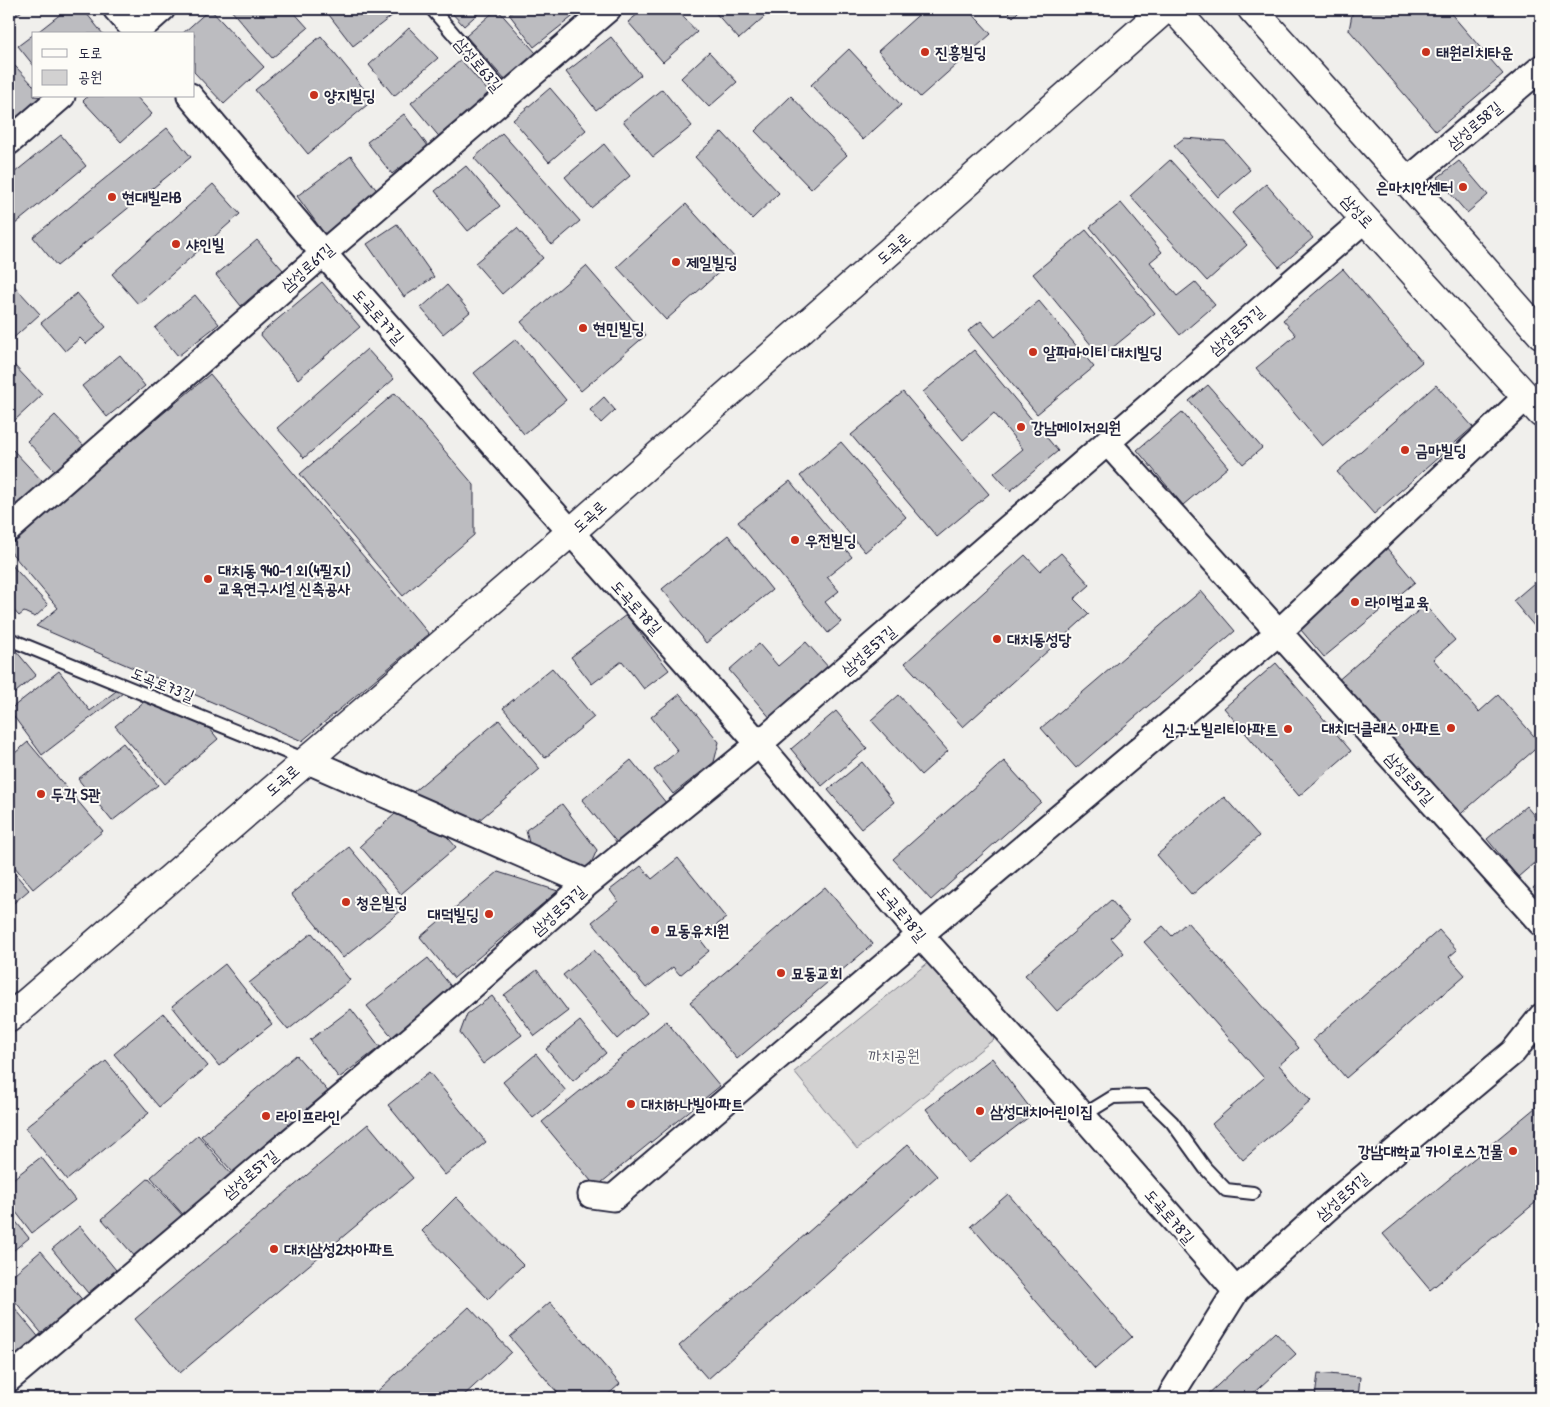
<svg xmlns="http://www.w3.org/2000/svg" width="1550" height="1407" viewBox="0 0 1550 1407" font-family="'Patrick Hand','Poor Story',sans-serif">
<style>
.park{fill:#d2d1d1;stroke:#7a7a86}
.building{fill:#bcbcc0;stroke:#22223b}
.lines{fill:none;stroke-linecap:round;stroke-linejoin:round}
.lane-casing{stroke:#22223b;stroke-width:16}
.street-casing{stroke:#22223b;stroke-width:29}
.secondary-casing{stroke:#22223b;stroke-width:31}
.lane{stroke:#fdfcf7;stroke-width:12}
.street{stroke:#fdfcf7;stroke-width:25}
.secondary{stroke:#fdfcf7;stroke-width:28}
.poi-dot{fill:#c8321e;stroke:#fdfcf7;stroke-width:2}
.labels{text-anchor:middle;dominant-baseline:central;stroke-width:4;stroke-linejoin:round;paint-order:stroke}
.poi-label{font-size:16px;font-weight:bold;fill:#22223b;stroke:#fdfcf7;text-anchor:start}
.street-label{font-size:16px;fill:#22223b;stroke:#fdfcf7}
.park-label{font-size:16px;fill:#575768;stroke:#fdfcf7}
</style>
<rect width="100%" height="100%" fill="#f0efec"/>
<filter id="ink" filterUnits="userSpaceOnUse"><feTurbulence type="fractalNoise" baseFrequency=".02" numOctaves="2"/><feDisplacementMap in="SourceGraphic" scale="10" xChannelSelector="R" yChannelSelector="G"/><feConvolveMatrix kernelMatrix="1 2 1 2 8 2 1 2 1" color-interpolation-filters="sRGB"/></filter>
<g filter="url(#ink)">
<path class="park" d="M 930,961 L 994,1039 L 857,1149 L 794,1072 Z"/>
<path class="building" d="M 9,9 L 24,9 L 9,22 Z
M 67,9 L 83,9 L 103,34 L 35,34 Z
M 210,9 L 264,67 L 224,104 L 194,72 L 194,34 L 182,34 Z
M 230,9 L 291,9 L 308,28 L 272,58 Z
M 329,9 L 397,9 L 398,11 L 353,46 L 326,11 Z
M 448,9 L 483,9 L 464,26 Z
M 497,9 L 536,53 L 505,80 L 466,36 Z
M 516,9 L 580,9 L 581,10 L 534,47 L 509,14 Z
M 644,9 L 676,9 L 697,32 L 663,62 L 628,22 Z
M 712,9 L 773,9 L 739,39 Z
M 925,9 L 968,9 L 991,34 L 920,97 L 878,51 Z
M 1005,9 L 1021,9 L 1013,17 Z
M 1353,9 L 1447,9 L 1503,74 L 1436,131 L 1349,30 Z
M 409,28 L 438,58 L 394,96 L 369,65 Z
M 34,34 L 34,66 L 18,46 Z
M 321,36 L 373,100 L 308,154 L 255,90 Z
M 611,37 L 641,75 L 596,110 L 566,72 Z
M 849,49 L 901,105 L 863,140 L 811,85 Z
M 709,52 L 737,82 L 709,107 L 681,78 Z
M 461,60 L 493,97 L 442,140 L 411,103 Z
M 15,66 L 34,86 L 34,96 L 44,97 L 9,128 L 9,71 Z
M 550,88 L 586,130 L 549,162 L 513,120 Z
M 662,89 L 692,126 L 653,157 L 623,121 Z
M 88,96 L 136,96 L 152,114 L 121,142 L 83,101 Z
M 791,96 L 847,155 L 811,189 L 755,131 Z
M 404,114 L 428,146 L 392,174 L 367,142 Z
M 167,128 L 191,157 L 57,266 L 33,237 Z
M 722,132 L 779,193 L 752,219 L 695,157 Z
M 502,133 L 580,221 L 552,245 L 474,158 Z
M 61,135 L 86,166 L 9,229 L 9,177 Z
M 1184,138 L 1225,141 L 1250,170 L 1218,197 L 1174,146 Z
M 604,144 L 630,176 L 591,208 L 565,177 Z
M 351,156 L 381,196 L 326,236 L 297,196 Z
M 1170,160 L 1247,245 L 1207,281 L 1130,196 Z
M 1459,161 L 1488,195 L 1467,213 L 1437,178 Z
M 466,166 L 500,206 L 468,231 L 435,191 Z
M 213,184 L 240,214 L 138,304 L 112,274 Z
M 1266,184 L 1313,238 L 1279,267 L 1232,213 Z
M 1121,203 L 1162,252 L 1150,262 L 1177,296 L 1195,282 L 1215,305 L 1180,335 L 1090,227 Z
M 686,204 L 735,258 L 666,320 L 617,267 Z
M 397,224 L 434,277 L 404,297 L 367,244 Z
M 517,228 L 543,258 L 502,294 L 475,263 Z
M 1086,230 L 1155,313 L 1101,357 L 1033,274 Z
M 257,240 L 283,270 L 241,306 L 216,275 Z
M 586,266 L 646,335 L 581,391 L 521,322 Z
M 1343,269 L 1422,362 L 1322,446 L 1256,368 L 1296,335 L 1283,320 Z
M 9,280 L 40,314 L 9,342 Z
M 322,282 L 360,327 L 298,379 L 260,334 Z
M 447,285 L 470,312 L 443,334 L 421,308 Z
M 77,293 L 106,327 L 86,344 L 80,338 L 65,351 L 41,323 Z
M 195,295 L 219,324 L 178,356 L 155,328 Z
M 1039,301 L 1094,367 L 1037,414 L 968,331 L 981,321 L 995,337 Z
M 516,339 L 566,400 L 524,434 L 474,373 Z
M 367,349 L 394,379 L 304,458 L 277,428 Z
M 974,350 L 1058,451 L 1010,491 L 994,473 L 1023,449 L 994,413 L 963,440 L 923,392 Z
M 120,355 L 145,386 L 107,417 L 82,386 Z
M 12,363 L 42,395 L 14,421 L 9,415 L 9,366 Z
M 210,374 L 429,634 L 302,741 L 36,626 L 58,608 L 9,550 L 9,543 Z
M 1208,385 L 1262,448 L 1243,464 L 1189,401 Z
M 1436,385 L 1473,427 L 1374,514 L 1337,472 Z
M 903,392 L 989,494 L 937,537 L 851,435 Z
M 395,393 L 474,485 L 474,535 L 403,596 L 300,474 Z
M 604,397 L 615,410 L 601,423 L 590,410 Z
M 1182,412 L 1228,467 L 1183,505 L 1137,450 Z
M 55,415 L 85,447 L 57,473 L 27,441 Z
M 841,442 L 906,517 L 865,552 L 800,476 Z
M 13,450 L 43,482 L 15,508 L 9,501 L 9,454 Z
M 790,481 L 852,557 L 827,577 L 839,591 L 825,602 L 841,622 L 828,633 L 738,522 Z
M 728,535 L 772,590 L 706,643 L 662,589 Z
M 1386,547 L 1415,582 L 1324,657 L 1295,623 Z
M 1061,553 L 1090,585 L 1074,599 L 1089,614 L 963,727 L 905,663 L 1025,555 L 1040,571 Z
M 9,562 L 48,605 L 35,617 L 24,612 L 19,616 L 9,605 Z
M 1541,577 L 1541,634 L 1513,601 Z
M 1201,591 L 1235,631 L 1076,768 L 1041,728 Z
M 1425,605 L 1455,640 L 1433,659 L 1479,712 L 1498,695 L 1541,744 L 1455,819 L 1336,682 Z
M 626,615 L 669,670 L 644,689 L 622,661 L 592,684 L 571,657 Z
M 806,642 L 830,669 L 772,720 L 729,670 L 759,644 L 778,666 Z
M 11,645 L 36,675 L 9,698 L 9,647 Z
M 1276,663 L 1351,751 L 1299,796 L 1224,708 Z
M 552,668 L 594,717 L 545,758 L 503,708 Z
M 59,671 L 90,711 L 120,688 L 123,693 L 42,755 L 9,710 Z
M 680,694 L 719,742 L 714,762 L 673,794 L 654,770 L 678,751 L 651,717 Z
M 899,695 L 948,751 L 921,775 L 871,720 Z
M 146,700 L 210,729 L 218,739 L 165,784 L 115,726 Z
M 836,711 L 867,748 L 822,786 L 791,749 Z
M 499,720 L 540,769 L 478,821 L 413,792 Z
M 28,742 L 103,831 L 33,889 L 9,860 L 9,758 Z
M 123,743 L 158,785 L 112,821 L 78,779 Z
M 631,760 L 667,804 L 618,844 L 582,800 Z
M 1004,761 L 1041,802 L 931,900 L 893,859 Z
M 862,762 L 894,802 L 861,829 L 828,790 Z
M 1224,797 L 1259,836 L 1192,895 L 1157,855 Z
M 562,804 L 597,850 L 588,870 L 529,843 L 526,830 Z
M 1526,806 L 1541,824 L 1541,857 L 1518,877 L 1487,839 Z
M 396,813 L 443,832 L 456,847 L 401,894 L 360,846 Z
M 349,847 L 402,910 L 343,958 L 291,894 Z
M 678,858 L 726,918 L 699,938 L 709,951 L 680,975 L 673,967 L 646,988 L 592,922 L 618,901 L 610,890 L 641,866 L 652,879 Z
M 9,867 L 29,890 L 9,907 Z
M 498,872 L 558,891 L 454,978 L 420,937 Z
M 1541,880 L 1541,897 L 1533,888 Z
M 825,887 L 873,944 L 737,1059 L 690,1002 Z
M 1111,900 L 1129,921 L 1111,938 L 1124,953 L 1057,1011 L 1025,975 Z
M 1187,922 L 1299,1048 L 1279,1065 L 1311,1101 L 1243,1160 L 1212,1124 L 1264,1078 L 1144,942 L 1163,926 L 1172,936 Z
M 1439,930 L 1457,950 L 1449,957 L 1465,975 L 1346,1078 L 1313,1040 Z
M 312,933 L 350,980 L 288,1030 L 249,983 Z
M 594,950 L 647,1013 L 617,1039 L 563,975 Z
M 428,958 L 454,990 L 393,1038 L 367,1006 Z
M 225,964 L 272,1024 L 219,1066 L 172,1006 Z
M 537,970 L 568,1011 L 535,1036 L 504,995 Z
M 492,996 L 522,1035 L 483,1064 L 460,1033 L 467,1014 Z
M 351,1009 L 380,1047 L 339,1078 L 310,1040 Z
M 163,1013 L 208,1066 L 159,1107 L 114,1054 Z
M 580,1021 L 606,1053 L 573,1081 L 546,1049 Z
M 666,1021 L 720,1086 L 596,1187 L 542,1122 Z
M 536,1054 L 566,1091 L 533,1118 L 503,1082 Z
M 296,1055 L 332,1096 L 237,1177 L 201,1136 Z
M 992,1058 L 1034,1113 L 969,1163 L 926,1109 Z
M 106,1061 L 149,1113 L 67,1180 L 25,1128 Z
M 429,1072 L 486,1142 L 445,1175 L 388,1105 Z
M 1541,1103 L 1541,1198 L 1430,1290 L 1383,1234 Z
M 368,1124 L 413,1178 L 180,1373 L 135,1319 Z
M 198,1135 L 232,1175 L 185,1217 L 151,1177 Z
M 908,1144 L 937,1176 L 708,1379 L 679,1346 Z
M 41,1157 L 75,1200 L 32,1233 L 9,1203 L 9,1182 Z
M 149,1178 L 184,1217 L 137,1259 L 102,1219 Z
M 1008,1194 L 1132,1337 L 1095,1369 L 971,1226 Z
M 456,1197 L 523,1265 L 488,1299 L 422,1231 Z
M 9,1213 L 29,1238 L 9,1254 Z
M 80,1226 L 116,1270 L 88,1293 L 52,1249 Z
M 41,1251 L 85,1303 L 44,1336 L 9,1294 L 9,1278 Z
M 9,1301 L 41,1340 L 9,1367 Z
M 550,1302 L 620,1384 L 604,1398 L 562,1398 L 510,1337 Z
M 469,1307 L 511,1352 L 461,1398 L 370,1398 Z
M 1275,1332 L 1296,1354 L 1248,1398 L 1204,1398 Z
M 1318,1373 L 1360,1377 L 1358,1398 L 1315,1398 Z"/>
<g class="lines">
<defs>
<path id="lane" d="M 432,9 L 507,96
M 9,639 L 306,760
M 1082,1116 L 1113,1097 L 1145,1096 L 1172,1122 L 1205,1168 L 1226,1190 L 1253,1193"/>
<path id="street" d="M 116,9 L 138,34
M 134,34 L 162,9
M 190,96 L 323,253 L 759,744 L 920,935 L 1069,1100 L 1236,1291
M 9,142 L 62,96
M 1407,181 L 1541,68
M 1107,442 L 1541,923
M 9,529 L 333,245 L 608,9
M 306,760 L 588,883
M 591,1195 L 613,1198 L 920,935 L 1279,632 L 1526,397
M 9,1379 L 435,1019 L 588,883 L 759,744 L 1365,219
M 1170,1398 L 1174,1390 L 1236,1291 L 1332,1204 L 1513,1052 L 1541,1017"/>
<path id="secondary" d="M 1174,9 L 1541,413
M 1252,9 L 1407,181 L 1541,334
M 9,1018 L 571,532 L 1165,9"/>
</defs>
<use href="#lane" class="lane-casing"/>
<use href="#street" class="street-casing"/>
<use href="#secondary" class="secondary-casing"/>
<use href="#lane" class="lane"/>
<use href="#street" class="street"/>
<use href="#secondary" class="secondary"/>
</g>
</g>
<g class="poi-dot">
<circle cx="925" cy="52" r="5"/>
<circle cx="1426" cy="52" r="5"/>
<circle cx="314" cy="95" r="5"/>
<circle cx="1463" cy="187" r="5"/>
<circle cx="112" cy="197" r="5"/>
<circle cx="176" cy="244" r="5"/>
<circle cx="676" cy="262" r="5"/>
<circle cx="583" cy="328" r="5"/>
<circle cx="1033" cy="352" r="5"/>
<circle cx="1021" cy="427" r="5"/>
<circle cx="1405" cy="450" r="5"/>
<circle cx="795" cy="540" r="5"/>
<circle cx="208" cy="579" r="5"/>
<circle cx="1355" cy="602" r="5"/>
<circle cx="997" cy="639" r="5"/>
<circle cx="1451" cy="728" r="5"/>
<circle cx="1288" cy="729" r="5"/>
<circle cx="41" cy="794" r="5"/>
<circle cx="346" cy="902" r="5"/>
<circle cx="489" cy="914" r="5"/>
<circle cx="655" cy="930" r="5"/>
<circle cx="781" cy="973" r="5"/>
<circle cx="631" cy="1104" r="5"/>
<circle cx="980" cy="1111" r="5"/>
<circle cx="266" cy="1116" r="5"/>
<circle cx="1513" cy="1151" r="5"/>
<circle cx="274" cy="1249" r="5"/>
</g>
<g class="labels">
<g class="poi-label">
<text x="935" y="52">진흥빌딩</text>
<text x="1436" y="52">태원리치타운</text>
<text x="324" y="95">양지빌딩</text>
<text x="1453" y="187" text-anchor="end">은마치안센터</text>
<text x="122" y="197">현대빌라B</text>
<text x="186" y="244">샤인빌</text>
<text x="686" y="262">제일빌딩</text>
<text x="593" y="328">현민빌딩</text>
<text x="1043" y="352">알파마이티 대치빌딩</text>
<text x="1031" y="427">강남메이저의원</text>
<text x="1415" y="450">금마빌딩</text>
<text x="805" y="540">우전빌딩</text>
<text x="218" y="570">대치동 940-1 외(4필지)<tspan x="218" dy="18">교육연구시설 신축공사</tspan></text>
<text x="1365" y="602">라이벌교육</text>
<text x="1007" y="639">대치동성당</text>
<text x="1441" y="728" text-anchor="end">대치더클래스 아파트</text>
<text x="1278" y="729" text-anchor="end">신구노빌리티아파트</text>
<text x="51" y="794">두각 S관</text>
<text x="356" y="902">청은빌딩</text>
<text x="479" y="914" text-anchor="end">대덕빌딩</text>
<text x="665" y="930">묘동유치원</text>
<text x="791" y="973">묘동교회</text>
<text x="641" y="1104">대치하나빌아파트</text>
<text x="990" y="1111">삼성대치어린이집</text>
<text x="276" y="1116">라이프라인</text>
<text x="1503" y="1151" text-anchor="end">강남대학교 카이로스건물</text>
<text x="284" y="1249">대치삼성2차아파트</text>
</g>
<g class="street-label">
<text transform="translate(479 64) rotate(50)">삼성로63길</text>
<text transform="translate(1474 125) rotate(-40)">삼성로58길</text>
<text transform="translate(1358 211) rotate(48)">삼성로</text>
<text transform="translate(893 248) rotate(-41)">도곡로</text>
<text transform="translate(307 267) rotate(-41)">삼성로61길</text>
<text transform="translate(379 316) rotate(48)">도곡로77길</text>
<text transform="translate(1236 330) rotate(-41)">삼성로57길</text>
<text transform="translate(589 516) rotate(-42)">도곡로</text>
<text transform="translate(637 607) rotate(48)">도곡로78길</text>
<text transform="translate(868 650) rotate(-41)">삼성로57길</text>
<text transform="translate(163 684) rotate(22)">도곡로73길</text>
<text transform="translate(1410 778) rotate(48)">삼성로51길</text>
<text transform="translate(282 780) rotate(-41)">도곡로</text>
<text transform="translate(558 910) rotate(-42)">삼성로57길</text>
<text transform="translate(902 913) rotate(50)">도곡로78길</text>
<text transform="translate(250 1174) rotate(-40)">삼성로57길</text>
<text transform="translate(1342 1196) rotate(-41)">삼성로51길</text>
<text transform="translate(1170 1216) rotate(49)">도곡로78길</text>
</g>
<g class="park-label">
<text x="894" y="1055">까치공원</text>
</g>
</g>
<rect width="1550" height="1407" fill="none" stroke="#fdfcf7" stroke-width="30"/>
<rect x="15" y="15" width="1520" height="1377" fill="none" stroke="#22223b" stroke-width="2" filter="url(#ink)"/>
<rect x="32" y="32" width="162" height="65" fill="#fdfcf7" stroke="#a5a5ac"/>
<rect x="42" y="49" width="25" height="8" fill="#fdfcf7" stroke="#a5a5ac"/>
<text x="78" y="58" font-size="15" fill="#22223b">도로</text>
<rect x="42" y="70" width="25" height="15" fill="#d2d1d1" stroke="#a5a5ac"/>
<text x="78" y="82" font-size="15" fill="#22223b">공원</text>
</svg>
